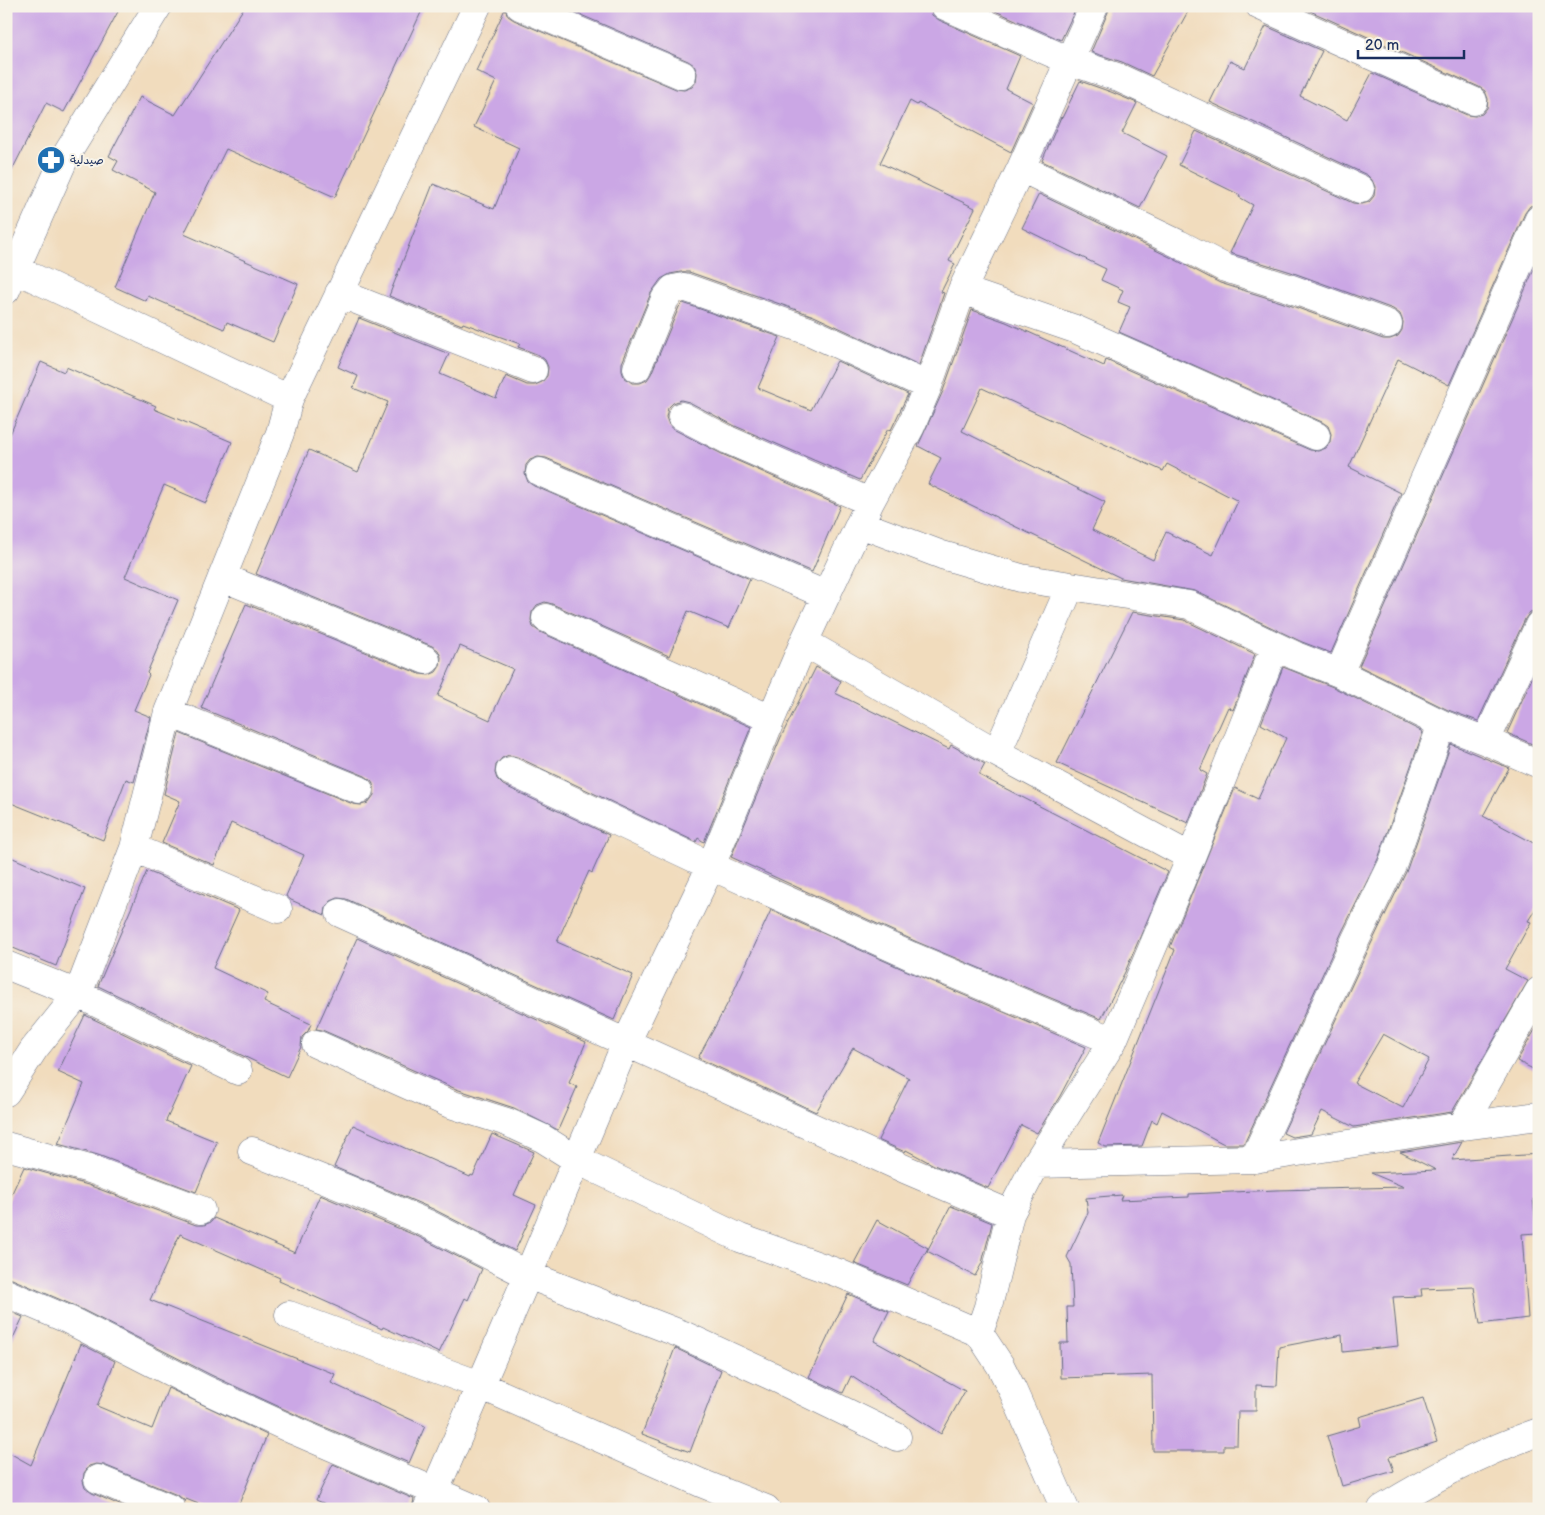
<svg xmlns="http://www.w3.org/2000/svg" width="1545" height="1515" viewBox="0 0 1545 1515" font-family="'Balsamiq Sans','Playpen Sans Arabic',sans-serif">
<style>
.building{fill:#cba7e5;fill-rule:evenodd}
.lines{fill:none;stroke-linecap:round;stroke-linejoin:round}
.minor-casing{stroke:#666c7f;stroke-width:29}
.minor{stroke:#fff;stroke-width:28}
.labels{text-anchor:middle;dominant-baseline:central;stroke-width:4;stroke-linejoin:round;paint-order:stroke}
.poi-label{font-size:12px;fill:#1b2f5e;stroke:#f7f3e8;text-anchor:start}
</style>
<rect width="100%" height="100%" fill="#f7f3e8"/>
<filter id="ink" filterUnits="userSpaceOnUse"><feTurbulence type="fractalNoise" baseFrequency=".02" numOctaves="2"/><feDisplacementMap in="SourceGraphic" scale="10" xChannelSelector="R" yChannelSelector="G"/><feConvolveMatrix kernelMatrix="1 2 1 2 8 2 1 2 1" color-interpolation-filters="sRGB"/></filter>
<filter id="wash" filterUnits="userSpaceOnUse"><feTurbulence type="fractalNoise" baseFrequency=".0096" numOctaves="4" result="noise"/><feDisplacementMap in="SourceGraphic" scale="20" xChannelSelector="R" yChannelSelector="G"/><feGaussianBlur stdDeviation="1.12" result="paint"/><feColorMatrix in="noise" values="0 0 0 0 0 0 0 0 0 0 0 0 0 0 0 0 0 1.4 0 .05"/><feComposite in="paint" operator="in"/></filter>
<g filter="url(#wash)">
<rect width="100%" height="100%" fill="#f1dcbd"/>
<g id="blocks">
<path class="building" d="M 6,6 L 121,6 L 64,112 L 46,103 L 6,182 Z
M 245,6 L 424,6 L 335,197 L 226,149 L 184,234 L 298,284 L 273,342 L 227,322 L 224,329 L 148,296 L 146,301 L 115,287 L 155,192 L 113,170 L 118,161 L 109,156 L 140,97 L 175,115 Z
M 560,6 L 930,6 L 932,15 L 939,20 L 1020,56 L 1006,89 L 1033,103 L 1011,152 L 918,103 L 917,105 L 910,101 L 880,163 L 975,208 L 949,261 L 955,264 L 941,292 L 944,293 L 919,365 L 814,316 L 689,272 L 681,272 L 670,274 L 661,279 L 651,293 L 622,363 L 622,371 L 624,377 L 632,383 L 640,383 L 647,380 L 651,374 L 679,307 L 683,303 L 780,337 L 758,388 L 811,410 L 837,361 L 908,394 L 891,430 L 888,429 L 860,480 L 735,426 L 689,402 L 681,400 L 673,403 L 668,408 L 666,417 L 669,425 L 675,430 L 722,454 L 840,506 L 812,572 L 546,458 L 538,457 L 530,460 L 526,465 L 525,474 L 528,482 L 534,486 L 750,579 L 729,628 L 688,611 L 669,656 L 552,604 L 545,602 L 537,605 L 532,612 L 531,620 L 533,627 L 540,632 L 751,727 L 704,842 L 698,838 L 696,842 L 517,757 L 509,755 L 502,758 L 496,765 L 495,773 L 497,779 L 503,785 L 609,835 L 592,873 L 589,871 L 557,942 L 633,975 L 614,1020 L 346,899 L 338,898 L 331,901 L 326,907 L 325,915 L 291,900 L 286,896 L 304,855 L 231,823 L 214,865 L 162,843 L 180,801 L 164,794 L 179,733 L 353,804 L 361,805 L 368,803 L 374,795 L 374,788 L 372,781 L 365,776 L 201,708 L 246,604 L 420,674 L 429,675 L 436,672 L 440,666 L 441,657 L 438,650 L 432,646 L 256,574 L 309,450 L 358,472 L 388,402 L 353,388 L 358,376 L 338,367 L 359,318 L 449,354 L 440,374 L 496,398 L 506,376 L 527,385 L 535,385 L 542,382 L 547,376 L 548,367 L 545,360 L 539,355 L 518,347 L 520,344 L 463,323 L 462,325 L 389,296 L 433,184 L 494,209 L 519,148 L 474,127 L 496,81 L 476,71 L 505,9 L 508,16 L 514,20 L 676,89 L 684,90 L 692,87 L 696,82 L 697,73 L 694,65 L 688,61 ZM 460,646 L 513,669 L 490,720 L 438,696 Z
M 984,6 L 1077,6 L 1061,40 Z
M 1109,6 L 1191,6 L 1152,76 L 1122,62 L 1091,52 L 1108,12 Z
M 1299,6 L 1539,6 L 1539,204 L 1530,206 L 1525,213 L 1449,385 L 1398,359 L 1349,467 L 1401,493 L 1331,653 L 1302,642 L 1195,591 L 1121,578 L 928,484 L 941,458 L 918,446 L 943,391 L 972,310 L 1006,322 L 1104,366 L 1106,360 L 1310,450 L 1318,451 L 1326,448 L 1330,442 L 1331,434 L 1328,426 L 1322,422 L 1119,332 L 1130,307 L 1118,302 L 1123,290 L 1101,280 L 1106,269 L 1022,228 L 1039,194 L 1172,258 L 1220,283 L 1281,302 L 1383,339 L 1390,339 L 1398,336 L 1402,330 L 1403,322 L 1400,314 L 1393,309 L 1291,272 L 1230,253 L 1253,205 L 1239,197 L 1240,195 L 1179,165 L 1196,131 L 1353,203 L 1362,204 L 1369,202 L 1374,196 L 1375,187 L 1372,180 L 1367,175 L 1210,102 L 1230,61 L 1245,68 L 1266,26 L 1322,51 L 1300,96 L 1347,120 L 1372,73 L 1467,115 L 1475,116 L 1482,114 L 1487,108 L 1488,99 L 1485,91 L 1479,87 ZM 982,388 L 1163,471 L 1167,464 L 1238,501 L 1213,555 L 1166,532 L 1153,560 L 1092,530 L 1105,502 L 962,431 Z
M 1080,81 L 1111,92 L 1137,103 L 1122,133 L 1167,156 L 1140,208 L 1042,161 L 1061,117 L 1062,118 Z
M 1539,258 L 1539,610 L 1530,612 L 1525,619 L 1478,721 L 1448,710 L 1359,666 Z
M 41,362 L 64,372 L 66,367 L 156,406 L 154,409 L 232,442 L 206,503 L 164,485 L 125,577 L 178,600 L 147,673 L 149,675 L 134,710 L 151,717 L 134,782 L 126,779 L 103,840 L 6,801 L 6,444 Z
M 1132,612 L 1184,620 L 1255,654 L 1233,710 L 1228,707 L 1200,770 L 1207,774 L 1188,823 L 1057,763 Z
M 1539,663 L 1539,747 L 1507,733 Z
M 816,667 L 841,681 L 835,693 L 949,749 L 951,745 L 985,764 L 979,775 L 1168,872 L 1125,972 L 1101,1019 L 917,942 L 731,857 L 781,737 Z
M 1283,667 L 1333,687 L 1423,732 L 1378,859 L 1342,932 L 1244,1144 L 1224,1144 L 1162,1111 L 1157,1123 L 1152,1120 L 1142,1146 L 1106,1147 L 1098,1143 L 1175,950 L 1170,947 L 1235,788 L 1258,799 L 1286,738 L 1261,724 Z
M 1451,744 L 1509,768 L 1483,816 L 1539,846 L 1539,903 L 1528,921 L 1531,922 L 1505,969 L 1528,981 L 1452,1112 L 1354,1127 L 1322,1111 L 1311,1134 L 1292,1137 L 1283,1133 L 1370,946 L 1406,872 ZM 1383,1034 L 1429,1059 L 1403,1108 L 1354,1083 Z
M 6,855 L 85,889 L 56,966 L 6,945 Z
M 147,871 L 239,910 L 213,968 L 268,994 L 264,1002 L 311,1024 L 308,1031 L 302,1037 L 301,1047 L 287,1077 L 98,986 Z
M 771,910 L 905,970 L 1086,1047 L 1060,1096 L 1037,1133 L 1021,1125 L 988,1188 L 934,1165 L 906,1150 L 905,1152 L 878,1140 L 909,1078 L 853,1048 L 816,1112 L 698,1058 L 730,999 Z
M 357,938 L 586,1042 L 569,1083 L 577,1087 L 558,1130 L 514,1108 L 456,1089 L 322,1030 L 316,1029 Z
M 85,1015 L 191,1066 L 166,1121 L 217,1142 L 196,1192 L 98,1155 L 58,1144 L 84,1084 L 58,1072 Z
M 1539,1023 L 1539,1072 L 1517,1061 Z
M 353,1125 L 470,1177 L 471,1175 L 473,1176 L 492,1134 L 534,1152 L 514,1195 L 536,1205 L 515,1251 L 433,1209 L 334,1167 Z
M 1462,1142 L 1452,1160 L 1539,1154 L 1539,1199 L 1533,1199 L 1537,1233 L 1522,1234 L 1528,1318 L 1480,1324 L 1474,1287 L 1421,1289 L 1422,1296 L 1393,1297 L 1398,1346 L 1343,1352 L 1342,1335 L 1279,1347 L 1277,1386 L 1256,1385 L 1256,1411 L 1238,1411 L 1237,1445 L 1224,1445 L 1224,1451 L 1153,1451 L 1152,1375 L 1061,1378 L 1060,1343 L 1068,1343 L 1067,1307 L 1073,1307 L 1071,1264 L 1067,1257 L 1088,1213 L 1086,1198 L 1122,1195 L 1120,1200 L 1189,1197 L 1189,1194 L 1276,1190 L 1404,1187 L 1371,1173 L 1436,1170 L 1400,1152 Z
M 24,1167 L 88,1185 L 196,1225 L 204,1225 L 211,1222 L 214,1218 L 295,1253 L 320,1195 L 419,1237 L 482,1269 L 468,1300 L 465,1298 L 439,1353 L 383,1327 L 382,1329 L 340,1309 L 340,1308 L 279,1281 L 280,1278 L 180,1234 L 150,1300 L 335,1374 L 331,1383 L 425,1426 L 409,1463 L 301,1417 L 211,1375 L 75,1306 L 12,1279 L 6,1278 L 6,1206 Z
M 951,1206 L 992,1223 L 982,1263 L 975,1276 L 927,1251 Z
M 877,1220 L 928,1248 L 907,1285 L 854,1263 Z
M 848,1294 L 889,1311 L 874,1341 L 965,1391 L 941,1434 L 851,1376 L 843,1393 L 809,1377 Z
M 6,1310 L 23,1317 L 6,1353 Z
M 81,1344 L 115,1361 L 97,1406 L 152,1429 L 168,1388 L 267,1435 L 237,1509 L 211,1509 L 186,1499 L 185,1502 L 183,1499 L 177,1495 L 104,1465 L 96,1464 L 89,1466 L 84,1473 L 83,1481 L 85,1488 L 92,1493 L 129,1509 L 6,1509 L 6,1451 L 31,1465 Z
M 675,1348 L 721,1370 L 690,1452 L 642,1434 Z
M 1423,1398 L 1437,1442 L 1389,1457 L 1394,1471 L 1342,1486 L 1327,1436 L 1361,1426 L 1359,1417 Z
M 333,1464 L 414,1499 L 412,1509 L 337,1509 L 316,1500 Z"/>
</g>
</g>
<g filter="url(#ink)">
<use href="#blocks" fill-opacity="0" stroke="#666c7f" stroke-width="1"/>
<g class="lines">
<defs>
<path id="minor" d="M 520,6 L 682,75
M 945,6 L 1070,61 L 1117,77 L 1360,189
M 1260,6 L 1473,101
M 1021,168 L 1179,244 L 1225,268 L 1286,287 L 1388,324
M 15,269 L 289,399
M 6,290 L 65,157 L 158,6
M 962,290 L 1075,329 L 1316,436
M 339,293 L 533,370
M 637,368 L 665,299 L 673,289 L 684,287 L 809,331 L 928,386
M 682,416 L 728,440 L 870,502
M 540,472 L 826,595
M 860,524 L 942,555 L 1021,578 L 1189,605 L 1296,656 L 1339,673 L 1442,724 L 1486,741 L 1539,764
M 222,577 L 426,660
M 546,618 L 771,719
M 804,642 L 997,753 L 1191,857
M 1339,673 L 1539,219
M 168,712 L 359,790
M 1486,741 L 1539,625
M 997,753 L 1070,587
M 510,771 L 711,866 L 911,956 L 1113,1041
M 134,848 L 278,909
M 340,913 L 907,1170 L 1010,1214
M 6,965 L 78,994 L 238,1071
M 316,1044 L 450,1104 L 507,1122 L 542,1138 L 577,1160 L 740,1238 L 841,1274 L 979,1333
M 6,1092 L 34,1049 L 78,994 L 134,848 L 168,712 L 280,433 L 289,399 L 477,6
M 1462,1126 L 1539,991
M 6,1146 L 93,1170 L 201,1210
M 252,1151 L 352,1191 L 426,1223 L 528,1275 L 681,1334 L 774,1377 L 897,1437
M 1254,1159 L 1356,939 L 1392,865 L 1442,724
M 1036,1164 L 1254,1159 L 1462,1126 L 1539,1116
M 6,1293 L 69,1320 L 204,1389 L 295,1431 L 476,1509
M 289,1315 L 480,1385 L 701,1483 L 766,1509
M 98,1479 L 171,1509
M 427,1509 L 528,1275 L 626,1043 L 711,866 L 771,719 L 804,642 L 870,502 L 911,426 L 928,386 L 962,290 L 1021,168 L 1094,6
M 1065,1509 L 1013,1391 L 1000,1365 L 979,1333 L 988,1307 L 1010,1214 L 1036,1164 L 1113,1041 L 1191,857 L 1275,646
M 1382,1509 C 1431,1479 1484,1451 1539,1432"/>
</defs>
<use href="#minor" class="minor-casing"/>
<use href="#minor" class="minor"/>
</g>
</g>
<defs>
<symbol id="pharmacy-disc" viewBox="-11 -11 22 22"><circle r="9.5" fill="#1f6fb2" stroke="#f7f3e8"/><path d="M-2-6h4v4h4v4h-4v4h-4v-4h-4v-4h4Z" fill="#fff"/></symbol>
</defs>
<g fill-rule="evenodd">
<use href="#pharmacy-disc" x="35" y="144" width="32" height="32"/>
</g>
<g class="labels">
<g class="poi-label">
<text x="70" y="160">صيدلية</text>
</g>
</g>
<rect width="1545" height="1515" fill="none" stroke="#f7f3e8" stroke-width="25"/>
<path d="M1358 50v8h106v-8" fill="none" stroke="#1b2f5e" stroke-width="2.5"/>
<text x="1365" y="50" font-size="15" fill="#1b2f5e" stroke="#f7f3e8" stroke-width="4" paint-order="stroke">20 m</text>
</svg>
